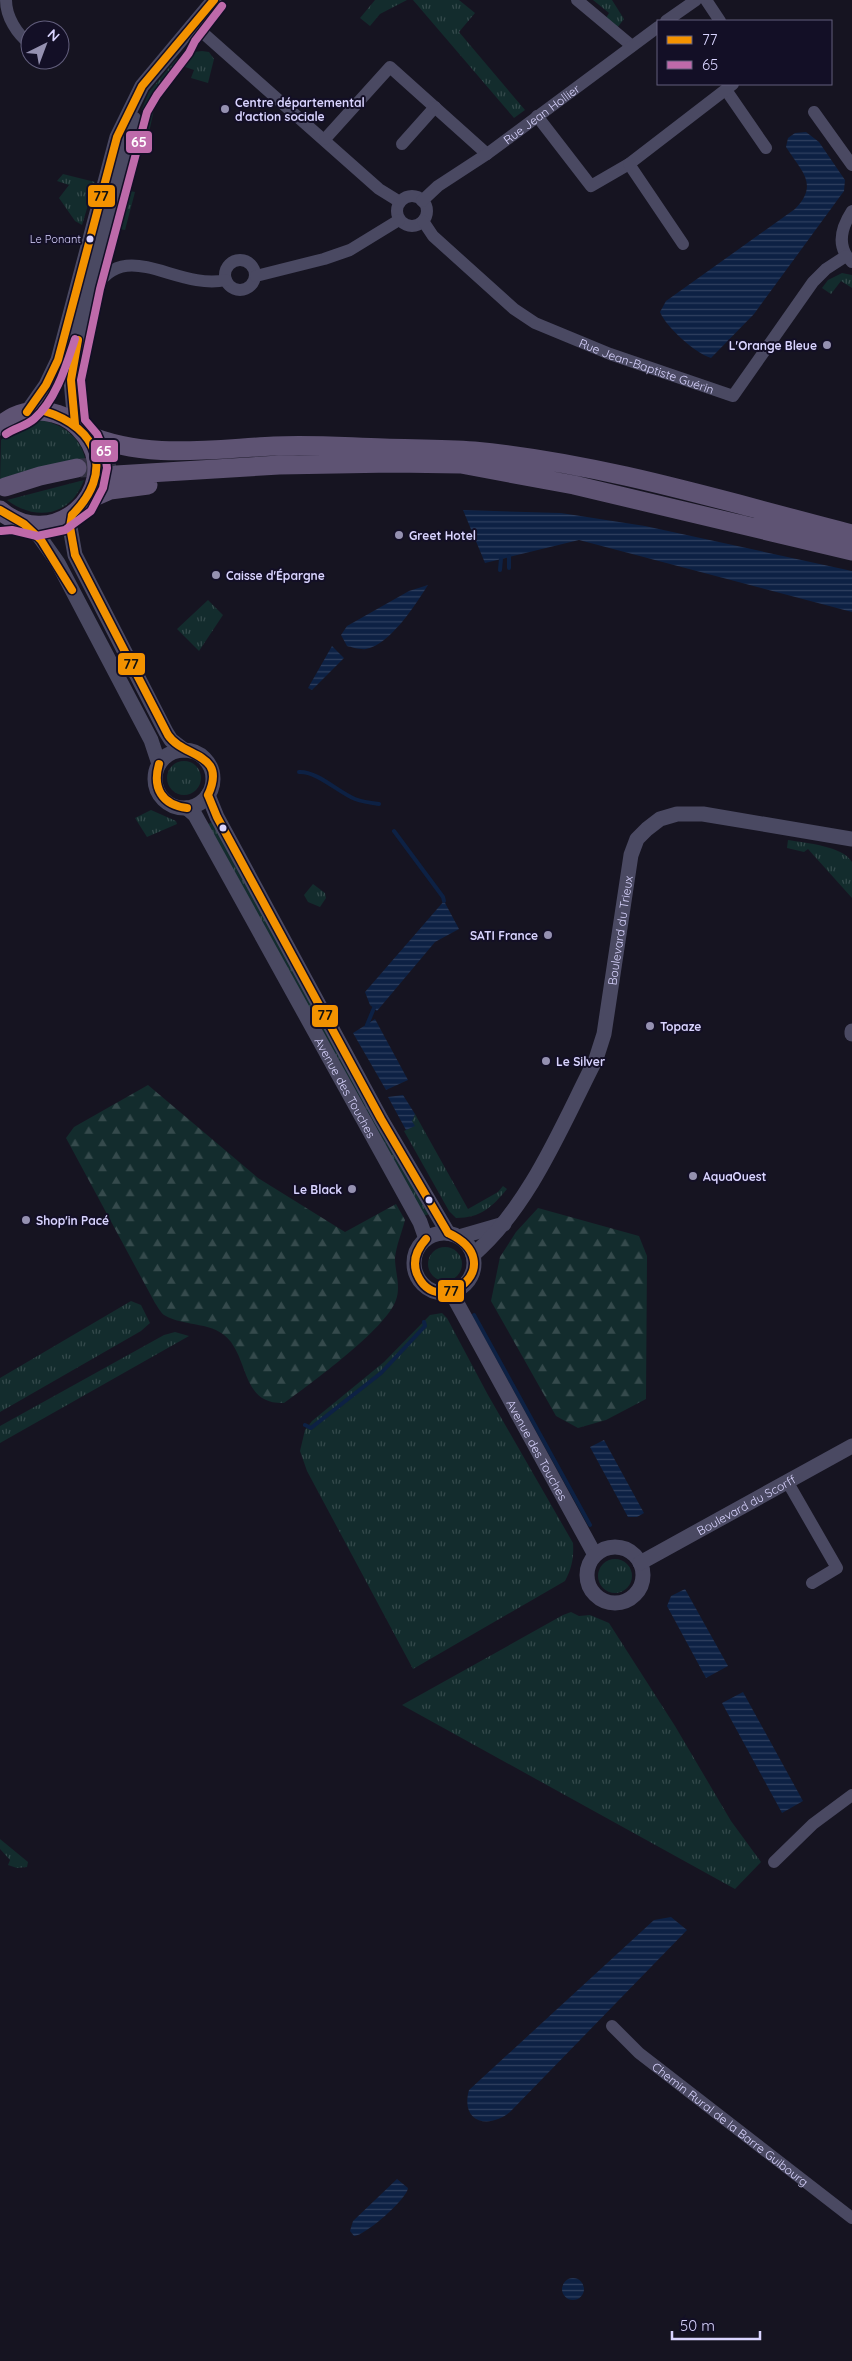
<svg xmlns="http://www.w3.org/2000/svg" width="852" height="2361" viewBox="0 0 852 2361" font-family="Quicksand,sans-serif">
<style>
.grass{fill:url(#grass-tufts)}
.forest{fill:url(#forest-firs)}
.water{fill:url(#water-rules)}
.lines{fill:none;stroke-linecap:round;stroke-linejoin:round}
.stream{stroke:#0d2144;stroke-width:4}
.primary-tunnel{stroke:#333142;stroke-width:19;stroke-dasharray:19 9;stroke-linecap:butt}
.minor{stroke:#4a4962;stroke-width:12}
.tertiary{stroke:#4a4962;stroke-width:15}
.primary{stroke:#5e5373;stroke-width:19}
.bus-1-casing{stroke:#130f26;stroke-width:11}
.bus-2-casing{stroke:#130f26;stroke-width:11}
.bus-1{stroke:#f39200;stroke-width:8}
.bus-2{stroke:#be6aaa;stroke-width:8}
.poi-dot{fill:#9591b1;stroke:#130f26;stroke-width:2}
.bus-dot{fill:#d9d4ff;stroke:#130f26;stroke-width:2}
.labels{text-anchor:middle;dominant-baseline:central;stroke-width:4;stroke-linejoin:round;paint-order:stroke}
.bus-label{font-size:11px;fill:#d9d4ff;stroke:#130f26;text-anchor:end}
.poi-label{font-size:12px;font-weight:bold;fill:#d9d4ff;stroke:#130f26;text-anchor:start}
.street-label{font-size:12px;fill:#d9d4ff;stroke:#130f26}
.line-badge{stroke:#130f26;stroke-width:2}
.badge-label{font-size:14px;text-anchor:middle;font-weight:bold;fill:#fff}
.pale-badge-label{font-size:14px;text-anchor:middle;font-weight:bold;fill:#111}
</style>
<defs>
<pattern id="grass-tufts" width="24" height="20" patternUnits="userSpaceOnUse" patternTransform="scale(1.25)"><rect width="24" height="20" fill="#132c2d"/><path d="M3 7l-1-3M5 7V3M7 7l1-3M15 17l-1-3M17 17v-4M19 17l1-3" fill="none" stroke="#354a4c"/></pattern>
<pattern id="forest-firs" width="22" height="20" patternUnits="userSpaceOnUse" patternTransform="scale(1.25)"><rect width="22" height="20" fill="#132c2d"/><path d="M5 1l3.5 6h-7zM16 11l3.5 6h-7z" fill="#354a4c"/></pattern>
<pattern id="water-rules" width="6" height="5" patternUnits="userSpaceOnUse" patternTransform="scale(1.25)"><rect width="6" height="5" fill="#0d2144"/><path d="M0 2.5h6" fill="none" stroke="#304060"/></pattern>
</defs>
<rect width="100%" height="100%" fill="#161421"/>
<path class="grass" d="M 375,0 L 407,0 L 380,14 L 370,26 L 360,18 Z
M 413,0 L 459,0 L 475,13 L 459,32 L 525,110 L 514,118 Z
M 593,0 L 612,0 L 624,19 L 617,28 L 606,18 L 609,13 Z
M 202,51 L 209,52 L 214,59 L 208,83 L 191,78 L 194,70 L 182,66 L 194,52 Z
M 177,58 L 181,62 L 141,111 L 149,92 Z
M 152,104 L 155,105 L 146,146 L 143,145 L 144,141 L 139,140 L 142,128 L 144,128 C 146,119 145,114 152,104 Z
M 63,174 L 95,182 L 82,225 L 75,221 L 59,198 L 69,185 L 57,181 Z
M 125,190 L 135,192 L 125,230 L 116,228 Z
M 842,273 L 852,275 L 852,288 L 841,281 L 831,294 L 822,288 L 828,280 Z
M 42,420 C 65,426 81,437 86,462 L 63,464 L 0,483 L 1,440 L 19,425 Z
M 84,480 C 71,516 36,522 7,500 Z
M 208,600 L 223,615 L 199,651 L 177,629 Z
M167 778a17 17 0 1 1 34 0a17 17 0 1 1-34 0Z
M 151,810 L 176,821 L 177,824 L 147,837 L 135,818 Z
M 213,822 L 429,1214 L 424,1216 L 208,824 Z
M 788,840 C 806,843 843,846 852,862 C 852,867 852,891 852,898 L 808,849 L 804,852 L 787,848 Z
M 313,884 L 325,893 L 326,898 L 320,907 L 308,902 L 304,895 Z
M 415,1114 L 468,1209 L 498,1192 L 503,1186 L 507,1189 C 492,1207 481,1218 456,1218 L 449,1211 L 404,1131 L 406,1130 Z
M428 1264a17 17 0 1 1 34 0a17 17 0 1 1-34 0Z
M 131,1301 L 141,1305 L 150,1323 L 141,1331 L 0,1412 L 0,1378 Z
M 442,1313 L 447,1318 L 488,1395 L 573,1543 C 574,1557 572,1568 565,1581 L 413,1669 L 307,1471 L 300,1451 L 305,1430 L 312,1421 L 384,1362 L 430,1315 Z
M 175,1332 L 189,1336 L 0,1443 L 0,1426 L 164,1335 Z
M598 1576a17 17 0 1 1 34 0a17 17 0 1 1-34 0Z
M 571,1612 L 579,1616 L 590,1615 L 609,1623 L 675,1726 L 731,1821 L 761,1862 L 735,1889 L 402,1705 L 563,1615 Z
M 0,1839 L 28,1862 L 27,1867 L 17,1868 L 8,1865 L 10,1860 L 0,1849 Z"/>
<path class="forest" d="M 148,1085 L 258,1178 L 345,1232 L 396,1204 L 405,1220 C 402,1232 396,1246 395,1258 C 395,1272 401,1286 396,1300 C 387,1328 309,1385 284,1403 C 244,1404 249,1367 231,1342 C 214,1320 186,1328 164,1315 C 161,1313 157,1306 155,1303 L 66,1138 L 74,1127 Z
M 538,1208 L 639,1236 L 647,1256 L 646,1399 L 606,1420 L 578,1428 L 556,1416 L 491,1301 L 500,1257 L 516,1232 Z"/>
<path class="water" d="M 806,132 L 819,142 L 845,180 L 844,191 L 754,314 L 711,358 C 695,353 666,327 660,312 L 666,301 L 795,209 C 819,184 802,172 786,147 L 788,138 L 795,133 Z
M 463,510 L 561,513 L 645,526 L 852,571 L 852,612 L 579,540 L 485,563 Z
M 428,585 C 415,605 391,644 366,649 C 360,650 352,647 347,646 L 341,635 L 347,626 L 409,591 Z
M 332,646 L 344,658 L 312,690 L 308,688 Z
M 444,901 L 459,929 L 435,942 L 377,1011 L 370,1005 L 365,992 Z
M 375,1019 L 408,1080 L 386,1090 L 353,1033 Z
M 403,1095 L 415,1114 L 412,1121 L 415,1126 L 406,1130 L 388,1097 Z
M 604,1440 L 644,1513 L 637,1517 L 628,1517 L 590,1447 Z
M 685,1589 L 728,1666 L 706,1678 L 667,1606 L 671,1596 Z
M 743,1692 L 803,1801 L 782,1813 L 722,1703 Z
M 671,1917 L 687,1930 L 510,2112 C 488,2130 460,2122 469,2090 L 654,1920 Z
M 397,2179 L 408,2188 C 407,2199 365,2236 354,2236 L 350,2231 L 353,2221 Z
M562 2289a11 11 0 1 1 22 0a11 11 0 1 1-22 0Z"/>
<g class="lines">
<path class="stream" d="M 509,568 L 509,556
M 500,570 L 501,559
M 299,772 C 317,771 338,792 355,799 C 363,802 371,803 379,804
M 394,831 L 443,897 L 444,901
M 367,1025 L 374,1008
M 474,1315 L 590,1525
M 305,1425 L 311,1428 L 381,1373 L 425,1326 L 424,1322"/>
<path class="primary-tunnel" d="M 80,468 L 116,466"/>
<g class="minor">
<path d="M 6,0 C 6,17 17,34 30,44"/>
<path d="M 577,0 L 632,46"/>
<path d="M 706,0 L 720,21"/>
<path d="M 666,21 L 696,0"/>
<path d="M 194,25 L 379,189 L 400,202"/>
<path d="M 726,90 L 766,148"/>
<path d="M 814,112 L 852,165"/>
<path d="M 537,116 L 591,186 L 629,164 L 733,84"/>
<path d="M 325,139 L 390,67 L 487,154"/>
<path d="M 402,144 L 435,107"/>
<path d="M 629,164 L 683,244"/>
<circle cx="412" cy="211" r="15"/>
<path id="s1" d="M 422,201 L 438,186 L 487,154 L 658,27"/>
<path d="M 852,211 C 841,228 836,247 852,262"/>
<path id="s2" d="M 423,221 L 433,236 L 514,309 L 535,323 L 610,354 L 733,396 L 813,282 L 826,269 L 846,256"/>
<circle cx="240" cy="275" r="15"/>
<path d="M 256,276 L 324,259 L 350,250 L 399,220"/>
<path d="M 93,292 C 124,234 175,291 226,280"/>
<path d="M 787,1481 L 837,1568 L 812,1583"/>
<path d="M 774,1862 L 813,1824 L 852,1795"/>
<path id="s3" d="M 612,2026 L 639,2053 L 852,2218"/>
</g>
<g class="tertiary">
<path d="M 27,412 L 46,385 L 58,360 L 117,137 L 142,86 L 214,0"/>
<path d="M 75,424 L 71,380 L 78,339 L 134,119"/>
<path d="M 72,515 L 70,527 L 75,555 L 166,732 L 171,740 L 184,750"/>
<path d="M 25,524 L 39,536 L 58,563 L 151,740 L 159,764"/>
<circle cx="184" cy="779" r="29"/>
<path d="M 208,795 L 217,817 L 381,1119 L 448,1233"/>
<path id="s4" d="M 187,808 L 195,815 L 420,1222 L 426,1239"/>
<path d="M 852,1031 L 852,1034"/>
<circle cx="444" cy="1263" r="30"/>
<path d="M 459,1237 L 504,1224"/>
<path id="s5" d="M 473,1255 C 530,1206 562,1125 596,1059 L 604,1034 L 631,855 L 637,839 L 647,829 L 660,819 L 677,814 L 703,814 L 852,839"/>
<path id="s6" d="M 451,1292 L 595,1555"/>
<circle cx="615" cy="1575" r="28"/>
<path id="s7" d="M 640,1563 L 852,1446"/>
</g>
<path class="primary" d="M 0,426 C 14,413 34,408 53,413 C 67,416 78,425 86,436 C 125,492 51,555 0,510
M 85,434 C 146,460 210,449 274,446 C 311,444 347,447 384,448 C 414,449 444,449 474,451 C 602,463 727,502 852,534
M 116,475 L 279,465 L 393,463 L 461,464 L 574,485 L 852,551
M 5,487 L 40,476 L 77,468
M 87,500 L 110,490 L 148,485"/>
<defs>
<path id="bus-1" d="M 44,411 C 100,428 114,473 72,515
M 27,412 L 46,385 L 58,360 L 117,137 L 142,86 L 214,0
M 75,424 L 71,380 L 78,340
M 0,510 L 24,524 L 41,540 L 72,590
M 72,515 L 70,527 L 75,555 L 168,735 C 183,758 228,752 208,795
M 159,764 C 152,788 162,805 187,808
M 208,795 L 217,817 L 381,1119 L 448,1233
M 426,1239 C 417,1249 412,1261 417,1274 C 438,1323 513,1263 448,1233"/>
<path id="bus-2" d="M 6,434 C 15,428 26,426 34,419 C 56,400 66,366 75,339
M 1,531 L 12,530 L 37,536 L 65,530 L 91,511 L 103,488 L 107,468 L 105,453 L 97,434 L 85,420 L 81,380 L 100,289 L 147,112 L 157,95 L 189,53 L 195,41 L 222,6"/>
</defs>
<use href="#bus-1" class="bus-1-casing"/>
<use href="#bus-2" class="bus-2-casing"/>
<use href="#bus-1" class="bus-1"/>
<use href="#bus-2" class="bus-2"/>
</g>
<g class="poi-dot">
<circle cx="225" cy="109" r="5"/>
<circle cx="827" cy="345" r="5"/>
<circle cx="399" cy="535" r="5"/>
<circle cx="216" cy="575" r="5"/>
<circle cx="548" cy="935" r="5"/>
<circle cx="650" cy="1026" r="5"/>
<circle cx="546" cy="1061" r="5"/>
<circle cx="693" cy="1176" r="5"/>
<circle cx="352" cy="1189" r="5"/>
<circle cx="26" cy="1220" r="5"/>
</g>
<g class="bus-dot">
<circle cx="90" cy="239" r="4.5"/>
<circle cx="223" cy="828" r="4.5"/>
<circle cx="429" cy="1200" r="4.5"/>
</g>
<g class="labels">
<g class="bus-label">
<text x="81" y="239">Le Ponant</text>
</g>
<g class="poi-label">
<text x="235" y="102">Centre départemental<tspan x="235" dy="14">d'action sociale</tspan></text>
<text x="817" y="345" text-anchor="end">L'Orange Bleue</text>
<text x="409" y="535">Greet Hotel</text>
<text x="226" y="575">Caisse d'Épargne</text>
<text x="538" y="935" text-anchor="end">SATI France</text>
<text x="660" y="1026">Topaze</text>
<text x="556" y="1061">Le Silver</text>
<text x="703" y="1176">AquaOuest</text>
<text x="342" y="1189" text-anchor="end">Le Black</text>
<text x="36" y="1220">Shop'in Pacé</text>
</g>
<g class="street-label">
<text stroke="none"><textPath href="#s1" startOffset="148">Rue Jean Hollier</textPath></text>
<text stroke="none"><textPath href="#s2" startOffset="272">Rue Jean-Baptiste Guérin</textPath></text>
<text stroke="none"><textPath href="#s5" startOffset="364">Boulevard du Trieux</textPath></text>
<text stroke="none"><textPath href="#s4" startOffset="322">Avenue des Touches</textPath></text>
<text stroke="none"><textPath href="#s6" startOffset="180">Avenue des Touches</textPath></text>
<text stroke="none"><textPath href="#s7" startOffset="121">Boulevard du Scorff</textPath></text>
<text stroke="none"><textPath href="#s3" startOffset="154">Chemin Rural de la Barre Guibourg</textPath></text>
</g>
</g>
<g class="line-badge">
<rect x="125" y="130" width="28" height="24" rx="5" fill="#be6aaa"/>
<rect x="87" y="184" width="29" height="24" rx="5" fill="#f39200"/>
<rect x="90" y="439" width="29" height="24" rx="5" fill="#be6aaa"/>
<rect x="117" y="652" width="29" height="24" rx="5" fill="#f39200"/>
<rect x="311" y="1004" width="28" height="24" rx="5" fill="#f39200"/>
<rect x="437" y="1279" width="28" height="24" rx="5" fill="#f39200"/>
</g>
<g class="badge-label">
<text x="139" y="147">65</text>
<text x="104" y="456">65</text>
</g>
<g class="pale-badge-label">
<text x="101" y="201">77</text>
<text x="131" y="669">77</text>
<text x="325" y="1020">77</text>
<text x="451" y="1296">77</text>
</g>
<rect x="657" y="20" width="175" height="65" fill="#130f26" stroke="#625e7d"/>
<rect x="667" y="36" width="25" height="8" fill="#f39200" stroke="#625e7d"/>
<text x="702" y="45" font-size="15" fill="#d9d4ff">77</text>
<rect x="667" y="61" width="25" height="8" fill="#be6aaa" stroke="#625e7d"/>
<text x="702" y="70" font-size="15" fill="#d9d4ff">65</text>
<g transform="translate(45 45) rotate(42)"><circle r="24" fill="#130f26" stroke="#625e7d"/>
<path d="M0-4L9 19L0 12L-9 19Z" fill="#9591b1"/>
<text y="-8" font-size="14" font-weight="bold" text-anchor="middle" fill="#d9d4ff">N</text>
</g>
<path d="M672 2331v8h88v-8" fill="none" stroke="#d9d4ff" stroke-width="2.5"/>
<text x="680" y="2331" font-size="15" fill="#d9d4ff" stroke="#130f26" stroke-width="4" paint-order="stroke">50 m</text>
</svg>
